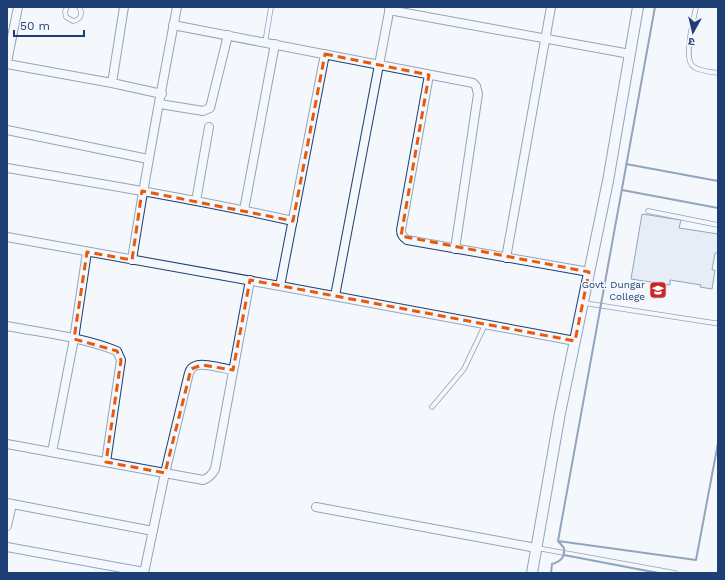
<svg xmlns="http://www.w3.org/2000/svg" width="725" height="580" viewBox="0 0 725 580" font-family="'Work Sans','Noto Sans Devanagari',sans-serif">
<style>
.building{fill:#d5e0f0;stroke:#1d3f73}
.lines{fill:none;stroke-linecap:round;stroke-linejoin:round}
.service-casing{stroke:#1d3f73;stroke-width:5.5}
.minor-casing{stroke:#1d3f73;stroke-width:10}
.tertiary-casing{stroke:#1d3f73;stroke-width:12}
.service{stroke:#f4f7fb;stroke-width:4}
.minor{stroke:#f4f7fb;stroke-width:8}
.tertiary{stroke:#f4f7fb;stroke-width:10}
.wall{stroke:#1d3f73;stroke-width:2}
.marked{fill:none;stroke:#e8590c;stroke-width:3;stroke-dasharray:8 5;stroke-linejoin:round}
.labels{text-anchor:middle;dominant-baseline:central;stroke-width:3;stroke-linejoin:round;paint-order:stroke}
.poi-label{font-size:10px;fill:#1d3f73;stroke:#f4f7fb;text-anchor:end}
</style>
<rect width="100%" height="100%" fill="#f4f7fb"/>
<path class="building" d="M 642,214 L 681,220 L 679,228 L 718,234 L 718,253 L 715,253 L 712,270 L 715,270 L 712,289 L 700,287 L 701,285 L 670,280 L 670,285 L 631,279 Z"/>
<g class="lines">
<defs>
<path id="service" d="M 67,7 L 65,12 L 66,17 L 73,21 C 81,20 83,13 79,7
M 696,7 C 694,19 682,60 694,67 C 700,71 710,72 718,73
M 265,43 L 271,7
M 648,211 L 718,225
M 584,303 L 714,323 L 718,323
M 432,407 L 464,369 L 485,325
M 537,548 L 675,573"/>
<path id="minor" d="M 389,10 L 630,54
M 173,25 L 473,83 L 476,86 L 478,94 L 455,249
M 7,62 L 18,7
M 7,64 L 112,83 L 162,94
M 429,75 L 401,230 C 401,235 403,237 407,240 L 589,272
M 112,83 L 124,7
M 160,104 L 203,111 L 210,108 L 228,35
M 7,130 L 148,159
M 7,168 C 103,184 199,200 293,221
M 196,201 L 209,127
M 244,210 L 275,44
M 7,237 L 280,286 L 575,341
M 506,258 L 551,7
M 132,260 C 145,175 161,91 177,7
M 280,286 L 325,54
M 335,296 L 390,7
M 7,326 C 43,333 83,337 117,351 L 121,360 L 106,462
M 7,444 L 203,480 C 209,478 212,475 215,469 L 250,280
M 52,452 L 74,339 L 87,252
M 7,503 L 153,531
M 316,507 L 536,548
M 7,526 L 12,504
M 7,547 L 144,572
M 144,573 L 165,473 L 189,373 C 190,370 192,367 195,366 C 202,362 225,369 233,370"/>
<path id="tertiary" d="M 532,573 L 560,413 L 608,181 L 638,7"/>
</defs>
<use href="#service" class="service-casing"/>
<use href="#minor" class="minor-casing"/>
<use href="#tertiary" class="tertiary-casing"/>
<use href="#service" class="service"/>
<use href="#minor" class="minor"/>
<use href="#tertiary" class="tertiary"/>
<path class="wall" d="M 655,7 L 558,541 L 696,560 L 718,443
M 626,164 L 718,181
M 622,190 L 718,208
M 564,555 L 658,573
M 551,573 L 552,564 C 561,561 565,558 564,548 L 558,541"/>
</g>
<path d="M0 0H725V580H0ZM 325,54 L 429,75 L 401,236 L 589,272 L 575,341 L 250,280 L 233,370 L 202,365 L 191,369 L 165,473 L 106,462 L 121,360 L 117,351 L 74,339 L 87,252 L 132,260 L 142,191 L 293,221 Z" fill="#f4f7fb" fill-opacity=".55" fill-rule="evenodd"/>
<path class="marked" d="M 325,54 L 429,75 L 401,236 L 589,272 L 575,341 L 250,280 L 233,370 L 202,365 L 191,369 L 165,473 L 106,462 L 121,360 L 117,351 L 74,339 L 87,252 L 132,260 L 142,191 L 293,221 Z"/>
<defs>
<symbol id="university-square" viewBox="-11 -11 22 22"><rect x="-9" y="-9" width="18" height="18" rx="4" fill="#c62828" stroke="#f4f7fb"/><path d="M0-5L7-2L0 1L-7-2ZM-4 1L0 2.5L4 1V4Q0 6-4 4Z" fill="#fff"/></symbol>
</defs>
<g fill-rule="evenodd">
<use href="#university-square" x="648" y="280" width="20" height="20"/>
</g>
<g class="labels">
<g class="poi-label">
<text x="645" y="284">Govt. Dungar<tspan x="645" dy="12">College</tspan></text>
</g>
</g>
<rect width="725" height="580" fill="none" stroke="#1d3f73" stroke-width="16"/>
<g transform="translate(693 32) rotate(188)" stroke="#f4f7fb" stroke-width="3" paint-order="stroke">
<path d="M0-3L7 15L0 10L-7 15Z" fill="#1d3f73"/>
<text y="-6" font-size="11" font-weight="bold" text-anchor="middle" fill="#1d3f73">उ</text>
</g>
<path d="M14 30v6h70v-6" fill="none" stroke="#1d3f73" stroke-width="2"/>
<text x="20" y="30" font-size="12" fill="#1d3f73" stroke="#f4f7fb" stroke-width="3" paint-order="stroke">50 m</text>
</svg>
